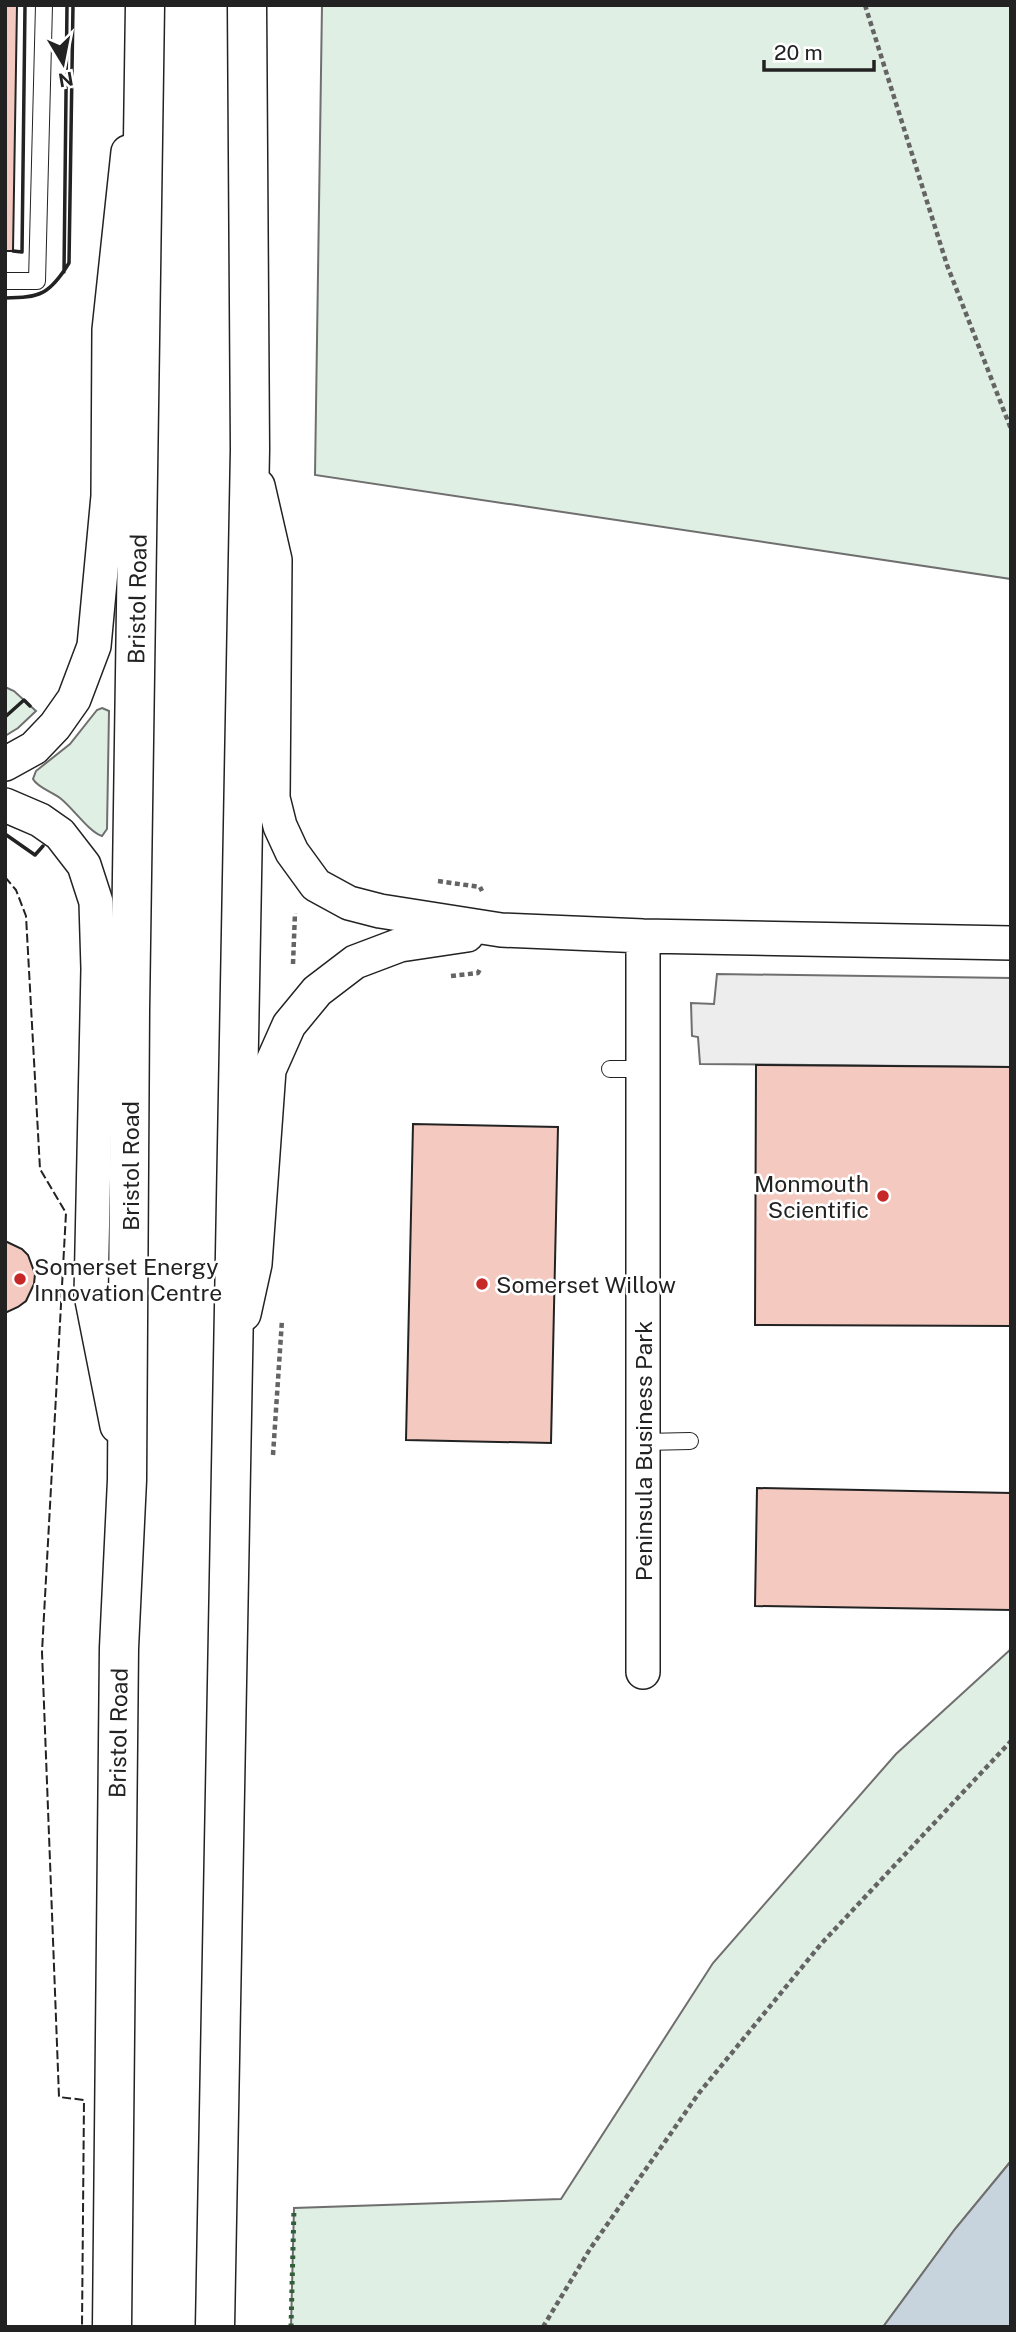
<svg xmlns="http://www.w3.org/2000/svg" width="1016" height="2332" viewBox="0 0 1016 2332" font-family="'Public Sans',sans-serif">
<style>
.green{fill:#e0efe3;stroke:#6f6f6f;stroke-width:2}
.parking{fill:#ededed;stroke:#6f6f6f;stroke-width:2}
.water{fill:#c7d3dd;stroke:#6f6f6f;stroke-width:2}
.building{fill:#f3c9c0;stroke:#222;stroke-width:2}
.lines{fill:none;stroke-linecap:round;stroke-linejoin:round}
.service-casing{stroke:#222;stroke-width:18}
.minor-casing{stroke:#222;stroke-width:36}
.primary-casing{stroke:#222;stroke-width:41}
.path{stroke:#646464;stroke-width:4.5;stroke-dasharray:5 3.5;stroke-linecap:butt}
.service{stroke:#fff;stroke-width:16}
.minor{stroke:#fff;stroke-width:33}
.primary{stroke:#fff;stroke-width:38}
.hedge{stroke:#2f5e38;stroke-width:5;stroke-dasharray:3.5 5;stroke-linecap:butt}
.fence{stroke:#222;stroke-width:2;stroke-dasharray:9 3.5;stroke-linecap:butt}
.wall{stroke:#222;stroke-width:3.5}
.poi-dot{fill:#c62828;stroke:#fff;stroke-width:2.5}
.labels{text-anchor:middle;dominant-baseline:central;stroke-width:5;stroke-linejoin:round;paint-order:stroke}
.street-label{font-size:23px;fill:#222;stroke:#fff}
.poi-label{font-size:23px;fill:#222;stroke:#fff;text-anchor:start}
</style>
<rect width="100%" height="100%" fill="#fff"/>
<path class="green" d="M 322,5 L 1011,5 L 1011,579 L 315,475 Z
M 5,687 L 14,691 L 36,711 L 18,728 L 5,736 Z
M 102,708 L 109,711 L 107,829 L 102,836 C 89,832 73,808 60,798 C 51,791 38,788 33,779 L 36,771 L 70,744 L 97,710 Z
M 1011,1649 L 1011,2161 L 955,2229 L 883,2327 L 291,2327 L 294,2208 L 561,2199 L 713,1963 L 896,1754 Z"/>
<path class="parking" d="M 717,974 L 1011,978 L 1011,1067 L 700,1064 L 698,1037 L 692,1036 L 691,1003 L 714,1004 Z"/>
<path class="water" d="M 1011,2161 L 1011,2327 L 883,2327 L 955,2229 Z"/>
<path class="building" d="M 5,5 L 17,5 L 13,251 L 5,251 Z
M 756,1065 L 1011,1067 L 1011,1326 L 755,1325 Z
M 413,1124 L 558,1127 L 551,1443 L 406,1440 Z
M 5,1241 L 22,1249 L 28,1255 L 35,1274 L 34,1284 L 26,1301 L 18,1307 L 5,1313 Z
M 757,1488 L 1011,1493 L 1011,1610 L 755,1606 Z"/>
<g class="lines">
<defs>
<path id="service" d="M 5,281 L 37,281 L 44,5
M 610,1069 L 642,1069
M 644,1442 L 690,1441"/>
<path id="minor" d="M 258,486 L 275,560 L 273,798 L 280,826 L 292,852 L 316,885 L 349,903 L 380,911 L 501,930 L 643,936 L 1011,943
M 5,764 L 34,748 L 55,726 L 74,699 L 94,646 L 108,496 L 109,330 L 128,152
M 5,805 L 40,820 L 60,834 L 84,865 L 96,902 L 98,969 L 91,1295 L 117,1426
M 643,936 L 643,1672
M 244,1314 L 255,1264 L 269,1070 L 289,1025 L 317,991 L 355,962 L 400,945 L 467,935"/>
<path id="primary" d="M 112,2327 L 119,1648 L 127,1480 L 130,1010 L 145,5
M 215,2327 L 250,449 L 247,5"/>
</defs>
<use href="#service" class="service-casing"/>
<use href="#minor" class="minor-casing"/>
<use href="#primary" class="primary-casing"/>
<path class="path" d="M 865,5 L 947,265 L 1011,429
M 438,881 L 480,887 L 482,891
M 293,964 L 295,913
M 451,976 L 478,973 L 481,967
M 273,1455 L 282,1320
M 543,2327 L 590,2249 L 699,2093 L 821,1944 L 1011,1741"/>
<use href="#service" class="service"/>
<use href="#minor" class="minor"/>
<use href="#primary" class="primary"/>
<path class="hedge" d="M 291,2327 L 294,2208"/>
<path class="fence" d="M 5,877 L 16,890 L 26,916 L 40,1169 L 66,1213 L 42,1652 L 59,2097 L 84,2100 L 82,2327"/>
<path class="wall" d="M 13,251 L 22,252 L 25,5
M 64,272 L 67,5
M 5,298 C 40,298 50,294 69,263 L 73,5
M 5,717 L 24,700 L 30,706
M 5,834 L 35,855 L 43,846"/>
</g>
<g class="poi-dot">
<circle cx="883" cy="1196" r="7"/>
<circle cx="20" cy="1279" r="7"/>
<circle cx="482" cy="1284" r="7"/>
</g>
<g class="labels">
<g class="street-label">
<text transform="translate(137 599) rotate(-89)">Bristol Road</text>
<text transform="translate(130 1166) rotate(-90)">Bristol Road</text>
<text transform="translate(643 1451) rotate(-90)">Peninsula Business Park</text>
<text transform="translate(118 1733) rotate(-89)">Bristol Road</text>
</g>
<g class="poi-label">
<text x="869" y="1183" text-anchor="end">Monmouth<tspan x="869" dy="26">Scientific</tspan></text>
<text x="34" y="1266">Somerset Energy<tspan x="34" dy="26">Innovation Centre</tspan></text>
<text x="496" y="1284">Somerset Willow</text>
</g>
</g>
<rect width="1016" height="2332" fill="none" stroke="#222222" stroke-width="14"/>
<g transform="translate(63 63) rotate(170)" stroke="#ffffff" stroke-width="5" paint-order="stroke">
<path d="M0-5L12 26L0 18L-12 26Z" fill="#222222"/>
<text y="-10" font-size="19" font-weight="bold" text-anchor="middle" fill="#222222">N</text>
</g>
<path d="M764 60v10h110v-10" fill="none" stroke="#222222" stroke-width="3.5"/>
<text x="774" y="60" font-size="21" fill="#222222" stroke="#ffffff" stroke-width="5" paint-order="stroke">20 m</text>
</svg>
